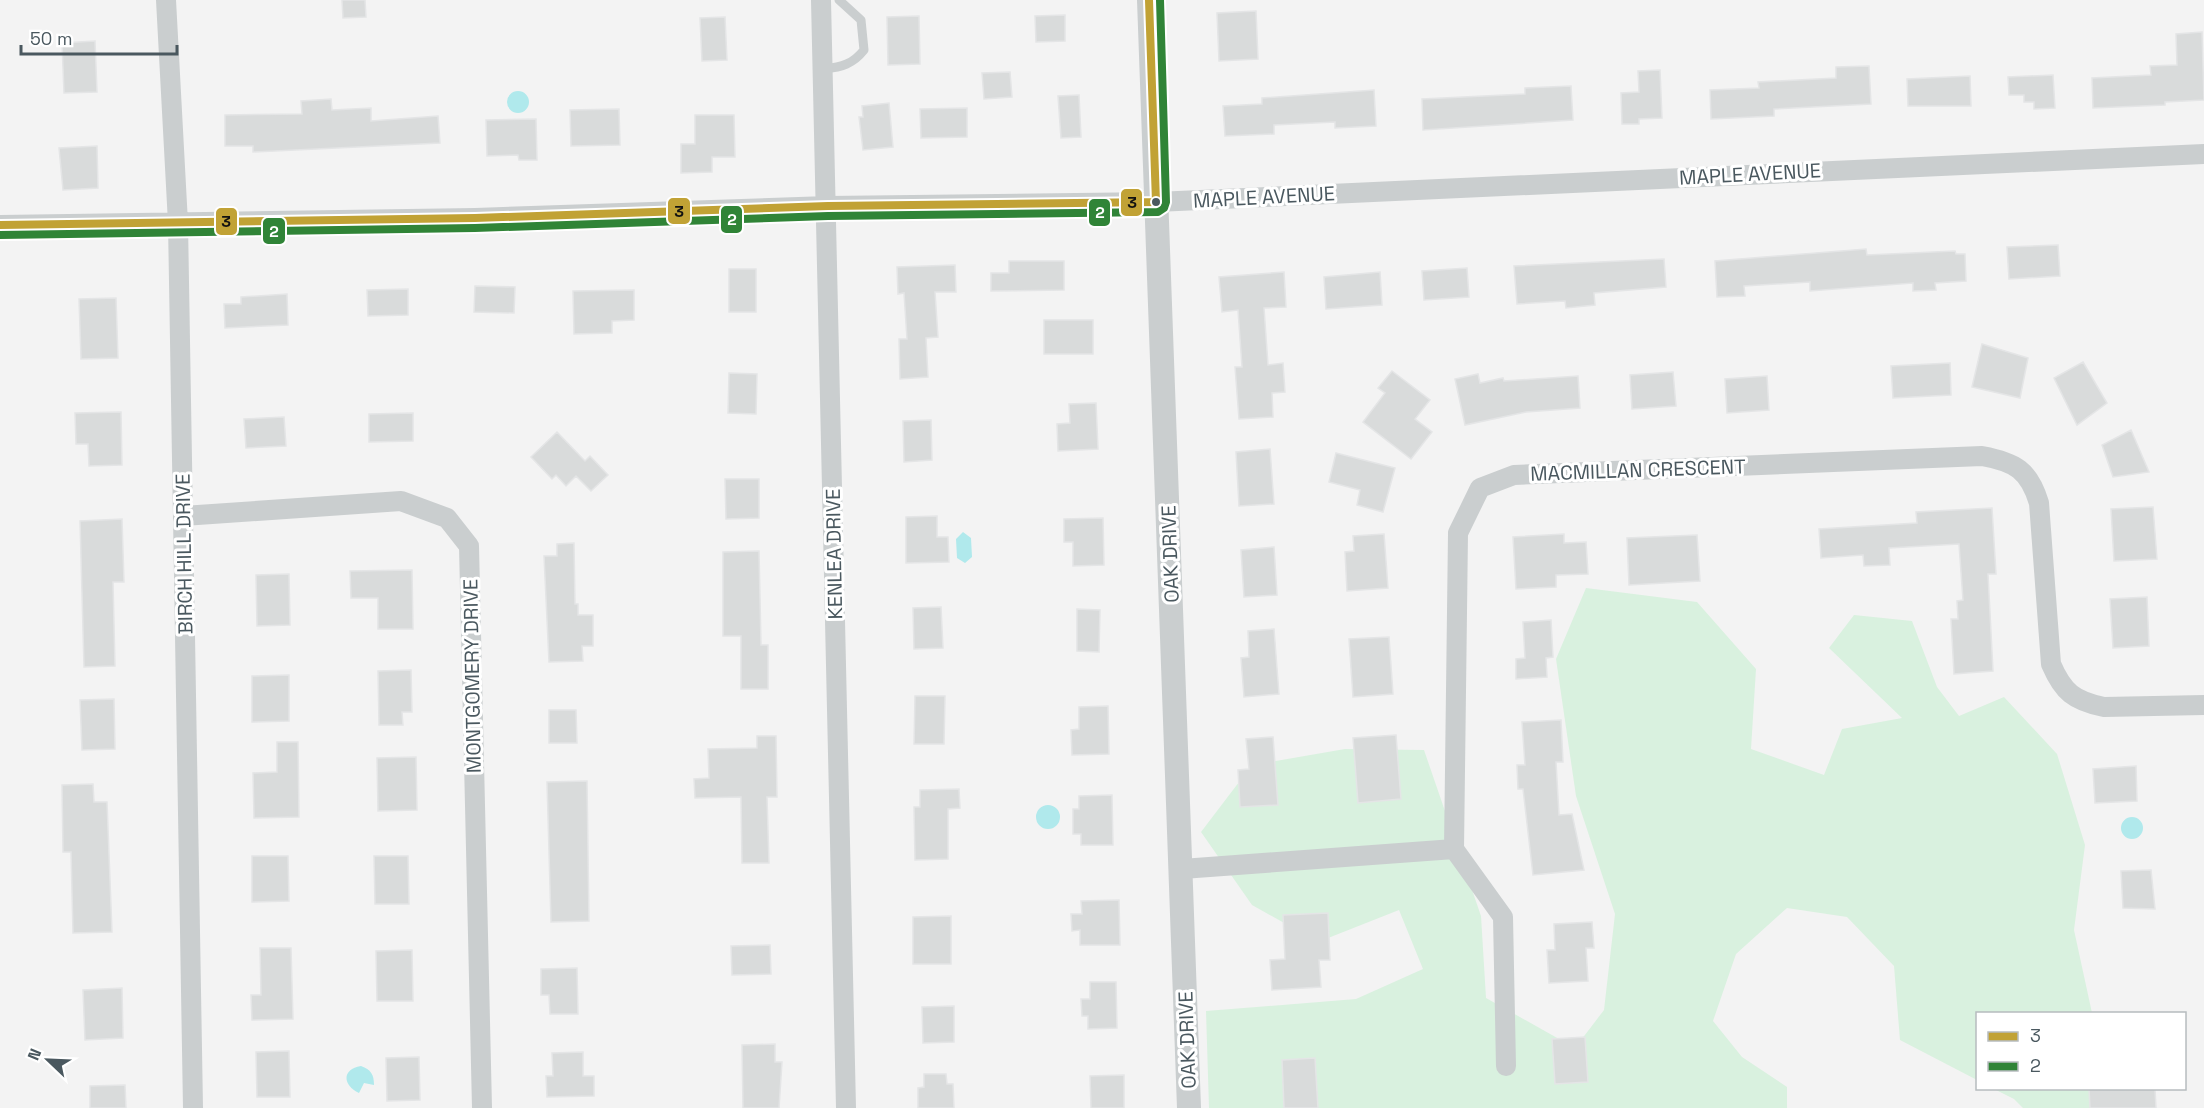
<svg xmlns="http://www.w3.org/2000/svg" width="2204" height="1108" viewBox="0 0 2204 1108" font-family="'Space Grotesk',sans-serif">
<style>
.green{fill:#d9f1df}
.water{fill:#b0e9ec}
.building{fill:#d9dbdb;stroke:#e4e5e6;stroke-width:1.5}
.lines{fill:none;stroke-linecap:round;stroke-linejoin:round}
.service{stroke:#cacecf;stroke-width:9}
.minor{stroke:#cacecf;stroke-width:20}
.tertiary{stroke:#cacecf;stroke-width:24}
.bus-1-casing{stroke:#fff;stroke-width:12}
.bus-2-casing{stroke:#fff;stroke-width:12}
.bus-1{stroke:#c1a235;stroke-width:8}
.bus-2{stroke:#308437;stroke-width:8}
.bus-dot{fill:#4a585f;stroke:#fff;stroke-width:2}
.labels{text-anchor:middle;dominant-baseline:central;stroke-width:6;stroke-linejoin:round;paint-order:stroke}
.street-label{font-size:20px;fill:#4a585f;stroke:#fff}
.line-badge{stroke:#fff;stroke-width:2}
.badge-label{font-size:16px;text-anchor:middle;font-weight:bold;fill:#fff}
.pale-badge-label{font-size:16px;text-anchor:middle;font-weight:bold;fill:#111}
</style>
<rect width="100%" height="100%" fill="#f3f3f3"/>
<path class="green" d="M 1586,588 L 1697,602 L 1756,669 L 1751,749 L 1824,775 L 1842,729 L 1902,718 L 1829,648 L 1854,615 L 1912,621 L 1937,687 L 1959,716 L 2004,697 L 2057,754 L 2085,845 L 2074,930 L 2092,1013 L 1978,1014 L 1977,1080 L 1900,1040 L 1894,966 L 1847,917 L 1787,908 L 1736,954 L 1713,1021 L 1742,1057 L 1787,1087 L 1787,1108 L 1209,1108 L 1206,1011 L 1356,999 L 1423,969 L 1399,910 L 1318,942 L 1252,905 L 1201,832 L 1252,765 L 1345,749 L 1424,750 L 1481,916 L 1486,998 L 1575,1048 L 1604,1010 L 1615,914 L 1576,796 L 1556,659 Z
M 1994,1089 L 2108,1089 L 2112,1108 L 2023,1108 L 2014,1099 Z"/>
<path class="water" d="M507 102a11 11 0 1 1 22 0a11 11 0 1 1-22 0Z
M 963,532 L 971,538 L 972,557 L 965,563 L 957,558 L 956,539 Z
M1036 817a12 12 0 1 1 24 0a12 12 0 1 1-24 0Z
M2121 828a11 11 0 1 1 22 0a11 11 0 1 1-22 0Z
M 361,1066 C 371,1070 374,1074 374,1085 L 364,1083 L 359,1093 C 342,1085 342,1069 361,1066 Z"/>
<path class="building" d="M 342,0 L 365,0 L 366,17 L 343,18 Z
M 1256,11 L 1258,59 L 1219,61 L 1217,13 Z
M 1065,15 L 1065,41 L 1036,42 L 1035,16 Z
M 919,16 L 920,64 L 888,65 L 887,17 Z
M 725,17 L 727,60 L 702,61 L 700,18 Z
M 2202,32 L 2204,100 L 2165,102 L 2165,105 L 2093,108 L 2092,78 L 2151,75 L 2150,66 L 2177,65 L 2176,34 Z
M 95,41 L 97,92 L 64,93 L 62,43 Z
M 1869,66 L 1871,104 L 1774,109 L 1774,116 L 1711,119 L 1710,90 L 1759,88 L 1758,82 L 1836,78 L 1836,67 Z
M 1660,70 L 1662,118 L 1639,119 L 1639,124 L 1622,124 L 1621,93 L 1639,92 L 1638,71 Z
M 1010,72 L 1012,97 L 984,99 L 982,73 Z
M 2053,75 L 2055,108 L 2034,109 L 2034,102 L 2024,102 L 2024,95 L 2009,95 L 2008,77 Z
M 1970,76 L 1971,106 L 1908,106 L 1907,79 Z
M 1571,86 L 1573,120 L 1423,130 L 1422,99 L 1525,94 L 1525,88 Z
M 1374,90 L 1376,126 L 1335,128 L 1335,122 L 1274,125 L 1274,134 L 1225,136 L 1223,106 L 1262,104 L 1262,98 Z
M 1079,95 L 1081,137 L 1061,138 L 1058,96 Z
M 331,99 L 332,110 L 371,108 L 371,121 L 438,116 L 440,143 L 253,152 L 253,146 L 225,146 L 225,115 L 302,114 L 301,101 Z
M 889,103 L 893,147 L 863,150 L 859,117 L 863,117 L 862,106 Z
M 967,108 L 967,137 L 921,138 L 920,109 Z
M 619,109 L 620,145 L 571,146 L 570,110 Z
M 695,115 L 734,115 L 735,157 L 712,157 L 712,172 L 681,173 L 681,144 L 695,144 Z
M 536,119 L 537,160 L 519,160 L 518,155 L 487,156 L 486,120 Z
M 97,146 L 98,188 L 63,190 L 59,148 Z
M 2058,245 L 2060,276 L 2009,279 L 2007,247 Z
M 1866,249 L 1867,255 L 1955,251 L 1956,254 L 1965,254 L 1966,281 L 1935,283 L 1936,290 L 1913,291 L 1913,283 L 1810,291 L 1810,282 L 1744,286 L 1745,296 L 1717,297 L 1715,261 Z
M 1664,259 L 1666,287 L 1594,293 L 1595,305 L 1566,308 L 1565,301 L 1517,304 L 1514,266 Z
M 1009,261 L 1064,261 L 1064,290 L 991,291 L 991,273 L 1009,273 Z
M 955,265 L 956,292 L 935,292 L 938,337 L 926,338 L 928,377 L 900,379 L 899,339 L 907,339 L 904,293 L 898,294 L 897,267 Z
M 1467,268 L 1469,297 L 1424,300 L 1422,271 Z
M 729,269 L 756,269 L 756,312 L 729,312 Z
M 1284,272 L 1286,307 L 1264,308 L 1268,365 L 1283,363 L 1285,392 L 1272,393 L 1273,417 L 1239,419 L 1235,367 L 1242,367 L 1238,310 L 1222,312 L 1219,277 Z
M 1380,272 L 1382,305 L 1326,309 L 1324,277 Z
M 475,286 L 515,287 L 514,313 L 474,312 Z
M 408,289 L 408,315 L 368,316 L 367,290 Z
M 634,290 L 634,320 L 612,321 L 612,333 L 574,334 L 573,291 Z
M 287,294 L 288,325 L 225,328 L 224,304 L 241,304 L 241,297 Z
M 116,298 L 118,358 L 81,359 L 79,299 Z
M 1044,320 L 1093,320 L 1093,354 L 1044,354 Z
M 1982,344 L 2028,358 L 2020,398 L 1972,387 Z
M 2083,362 L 2107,403 L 2077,425 L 2054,378 Z
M 1950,363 L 1951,395 L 1893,398 L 1891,366 Z
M 1392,371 L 1430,400 L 1415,419 L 1432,432 L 1411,459 L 1363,422 L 1385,393 L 1378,388 Z
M 1673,372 L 1676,406 L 1632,409 L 1630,375 Z
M 729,373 L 757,374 L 756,414 L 728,413 Z
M 1478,374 L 1480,383 L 1503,378 L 1504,381 L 1578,376 L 1580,408 L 1526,412 L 1465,425 L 1455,379 Z
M 1767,376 L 1769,410 L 1727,413 L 1725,379 Z
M 1096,403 L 1098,449 L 1058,451 L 1057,424 L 1070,423 L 1069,404 Z
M 121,412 L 122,465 L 89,466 L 88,444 L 76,444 L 75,413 Z
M 413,413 L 413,441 L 369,442 L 369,414 Z
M 284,417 L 286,446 L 246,448 L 244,419 Z
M 931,420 L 932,460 L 904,462 L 903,421 Z
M 2131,430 L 2149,472 L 2113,477 L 2102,445 Z
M 557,432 L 585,461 L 590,456 L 608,475 L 591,491 L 576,476 L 566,486 L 556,475 L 552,479 L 531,457 Z
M 1270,449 L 1274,504 L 1239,506 L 1236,452 Z
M 1336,453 L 1395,468 L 1383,512 L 1357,505 L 1360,490 L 1329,482 Z
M 725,479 L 759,479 L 759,518 L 726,519 Z
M 2153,507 L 2157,559 L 2114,561 L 2111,509 Z
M 1992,508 L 1996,574 L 1988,574 L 1993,671 L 1954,674 L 1951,619 L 1958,619 L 1957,601 L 1963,600 L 1959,544 L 1889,548 L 1890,565 L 1864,566 L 1863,555 L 1821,558 L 1819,529 L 1917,523 L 1916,512 Z
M 937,516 L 937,537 L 948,537 L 949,562 L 906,563 L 906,517 Z
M 1103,518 L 1104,565 L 1073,566 L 1073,542 L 1064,542 L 1064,519 Z
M 122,519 L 124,582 L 113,582 L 115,666 L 84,667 L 80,521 Z
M 1384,534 L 1388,588 L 1347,591 L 1345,552 L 1354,551 L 1353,536 Z
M 1564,534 L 1564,543 L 1586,542 L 1588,574 L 1556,575 L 1556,587 L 1516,589 L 1513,537 Z
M 1697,535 L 1700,581 L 1629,585 L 1627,538 Z
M 574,543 L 575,604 L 578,604 L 578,615 L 593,615 L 593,646 L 582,646 L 583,661 L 549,662 L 544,556 L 557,556 L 557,544 Z
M 1274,547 L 1277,595 L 1244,597 L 1241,550 Z
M 759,551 L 761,645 L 768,645 L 768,689 L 741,689 L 741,636 L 723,636 L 723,552 Z
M 412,570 L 413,629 L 378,629 L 378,598 L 351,598 L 350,571 Z
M 289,574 L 290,625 L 257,626 L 256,575 Z
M 2147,597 L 2149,646 L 2113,648 L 2110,599 Z
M 941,607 L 943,648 L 914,649 L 913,608 Z
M 1077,609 L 1100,610 L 1099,652 L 1077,651 Z
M 1551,620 L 1553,657 L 1546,658 L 1547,677 L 1516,679 L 1516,659 L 1525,658 L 1523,622 Z
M 1274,629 L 1279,694 L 1244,697 L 1241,658 L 1249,657 L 1248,631 Z
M 1389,637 L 1393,694 L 1353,697 L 1349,639 Z
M 411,670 L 412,712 L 402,712 L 403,725 L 379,725 L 378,671 Z
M 289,675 L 289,721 L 252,722 L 252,676 Z
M 915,696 L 945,696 L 944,744 L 914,744 Z
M 114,699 L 115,749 L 82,750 L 80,700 Z
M 1108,706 L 1109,754 L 1072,755 L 1071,730 L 1079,729 L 1079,707 Z
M 549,710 L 576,710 L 577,743 L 549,743 Z
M 1561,720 L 1563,762 L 1556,762 L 1559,815 L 1572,814 L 1584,870 L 1533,875 L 1523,789 L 1518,789 L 1517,765 L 1525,765 L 1522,722 Z
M 1396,735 L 1401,799 L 1358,803 L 1353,738 Z
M 757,736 L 776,736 L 777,797 L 767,797 L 769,863 L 742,863 L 741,797 L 695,798 L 694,779 L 709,778 L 708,749 L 757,748 Z
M 1273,737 L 1278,805 L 1240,807 L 1238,770 L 1249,769 L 1246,739 Z
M 277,742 L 298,742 L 299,817 L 254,818 L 253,773 L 277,772 Z
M 416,757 L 417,810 L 378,811 L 377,758 Z
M 2136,766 L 2137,801 L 2095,803 L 2093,769 Z
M 587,781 L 589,921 L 551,922 L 547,782 Z
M 93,784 L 94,802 L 107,802 L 112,932 L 73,933 L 71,852 L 63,852 L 62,785 Z
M 959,789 L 960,808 L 948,809 L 948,859 L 915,860 L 914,807 L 920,807 L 920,790 Z
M 1112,795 L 1113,845 L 1081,845 L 1081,834 L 1073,834 L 1073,809 L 1079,809 L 1079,796 Z
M 252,856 L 288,856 L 289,901 L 252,902 Z
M 374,856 L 408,856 L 409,904 L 375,904 Z
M 2151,870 L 2155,909 L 2123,908 L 2121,871 Z
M 1119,900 L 1120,945 L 1080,945 L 1080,930 L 1072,931 L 1071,914 L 1082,914 L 1081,901 Z
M 1328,913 L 1330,960 L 1319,960 L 1321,987 L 1272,990 L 1270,960 L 1285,959 L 1283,915 Z
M 951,916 L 951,964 L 913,964 L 913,917 Z
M 1592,922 L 1594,948 L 1586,948 L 1588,981 L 1549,983 L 1547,950 L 1555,950 L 1554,924 Z
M 770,945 L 771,974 L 732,975 L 731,946 Z
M 260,948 L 291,948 L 293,1019 L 252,1020 L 251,995 L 261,995 Z
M 412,950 L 413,1001 L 377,1001 L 376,951 Z
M 577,968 L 578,1014 L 550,1014 L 549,995 L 541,995 L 541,969 Z
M 1090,982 L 1116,982 L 1117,1028 L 1088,1029 L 1088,1016 L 1082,1016 L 1081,999 L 1090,999 Z
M 122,988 L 123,1038 L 85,1040 L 83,990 Z
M 954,1006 L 954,1042 L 923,1043 L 922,1007 Z
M 1585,1037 L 1588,1082 L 1555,1084 L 1552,1039 Z
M 775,1044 L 775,1062 L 782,1062 L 779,1108 L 743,1108 L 742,1045 Z
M 289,1051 L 290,1097 L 257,1097 L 256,1052 Z
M 583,1052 L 583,1076 L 594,1076 L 594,1096 L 547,1097 L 546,1076 L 553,1076 L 552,1053 Z
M 419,1057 L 420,1100 L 387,1101 L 386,1058 Z
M 1315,1058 L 1318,1108 L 1284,1108 L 1282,1060 Z
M 924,1074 L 946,1074 L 947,1084 L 953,1084 L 954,1108 L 918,1108 L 918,1088 L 924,1087 Z
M 1124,1075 L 1124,1108 L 1091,1108 L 1090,1076 Z
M 125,1085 L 126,1108 L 90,1108 L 90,1086 Z
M 2089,1089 L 2155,1089 L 2156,1108 L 2090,1108 Z"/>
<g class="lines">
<path class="service" d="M 824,69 C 842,67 853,64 864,50 L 861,20 L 839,0"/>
<path class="minor" d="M 166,0 L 178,223 L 193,1108
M 821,0 L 846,1108
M 0,225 L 475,218 L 828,206 L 1156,202 L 2204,154
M 183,516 L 401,501 L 447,518 L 469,546 L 482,1108
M 1182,869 L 1454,849
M 1506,1066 L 1503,917 L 1454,849 L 1458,533 L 1480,488 L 1514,475 L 1982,456 C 2015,462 2029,470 2039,503 L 2051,664 C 2063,692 2074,701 2104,707 L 2204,705"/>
<path class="tertiary" d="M 1149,0 L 1189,1108"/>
<defs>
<path id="bus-1" d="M 0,225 L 475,218 L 828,206 L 1156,202 L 1149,0"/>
<path id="bus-2" d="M 0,235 L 475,228 L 828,216 L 1158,212 L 1164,208 L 1166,202 L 1160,0"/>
</defs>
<use href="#bus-1" class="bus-1-casing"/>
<use href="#bus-2" class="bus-2-casing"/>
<use href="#bus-1" class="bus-1"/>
<use href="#bus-2" class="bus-2"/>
</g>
<circle class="bus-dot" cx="1156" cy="202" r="5"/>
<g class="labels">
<g class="street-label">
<text transform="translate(1750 174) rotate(-3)">MAPLE AVENUE</text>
<text transform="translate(1264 197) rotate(-3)">MAPLE AVENUE</text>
<text transform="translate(1638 470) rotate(-2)">MACMILLAN CRESCENT</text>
<text transform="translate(184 554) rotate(-91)">BIRCH HILL DRIVE</text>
<text transform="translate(834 554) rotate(-91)">KENLEA DRIVE</text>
<text transform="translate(1170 554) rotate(-92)">OAK DRIVE</text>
<text transform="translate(472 676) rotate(-91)">MONTGOMERY DRIVE</text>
<text transform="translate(1187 1040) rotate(-92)">OAK DRIVE</text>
</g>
</g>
<g class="line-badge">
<rect x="1120" y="188" width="23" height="29" rx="6" fill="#c1a235"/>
<rect x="667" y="197" width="24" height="28" rx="6" fill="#c1a235"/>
<rect x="1088" y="198" width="23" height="29" rx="6" fill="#308437"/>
<rect x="720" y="205" width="23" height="29" rx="6" fill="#308437"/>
<rect x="215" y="207" width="23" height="29" rx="6" fill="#c1a235"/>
<rect x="262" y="217" width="24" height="28" rx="6" fill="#308437"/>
</g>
<g class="badge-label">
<text x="1100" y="218">2</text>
<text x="732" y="225">2</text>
<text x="274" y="237">2</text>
</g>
<g class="pale-badge-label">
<text x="1132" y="208">3</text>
<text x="679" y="217">3</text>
<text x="226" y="227">3</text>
</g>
<rect x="1976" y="1012" width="210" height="78" fill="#ffffff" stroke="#b7bcbf" stroke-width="1.5"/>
<rect x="1988" y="1032" width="30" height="9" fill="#c1a235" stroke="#b7bcbf" stroke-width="1.5"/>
<text x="2030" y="1042" font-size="18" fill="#4a585f">3</text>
<rect x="1988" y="1062" width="30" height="9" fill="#308437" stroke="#b7bcbf" stroke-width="1.5"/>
<text x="2030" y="1072" font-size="18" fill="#4a585f">2</text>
<g transform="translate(48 1060) rotate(293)" stroke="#ffffff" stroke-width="4.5" paint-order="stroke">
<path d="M0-4.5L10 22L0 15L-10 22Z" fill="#4a585f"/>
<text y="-9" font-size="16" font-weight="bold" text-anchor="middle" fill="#4a585f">N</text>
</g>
<path d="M21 45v9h156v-9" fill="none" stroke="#4a585f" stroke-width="3"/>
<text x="30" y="45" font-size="18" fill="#4a585f" stroke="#ffffff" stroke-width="4.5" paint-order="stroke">50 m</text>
</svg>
